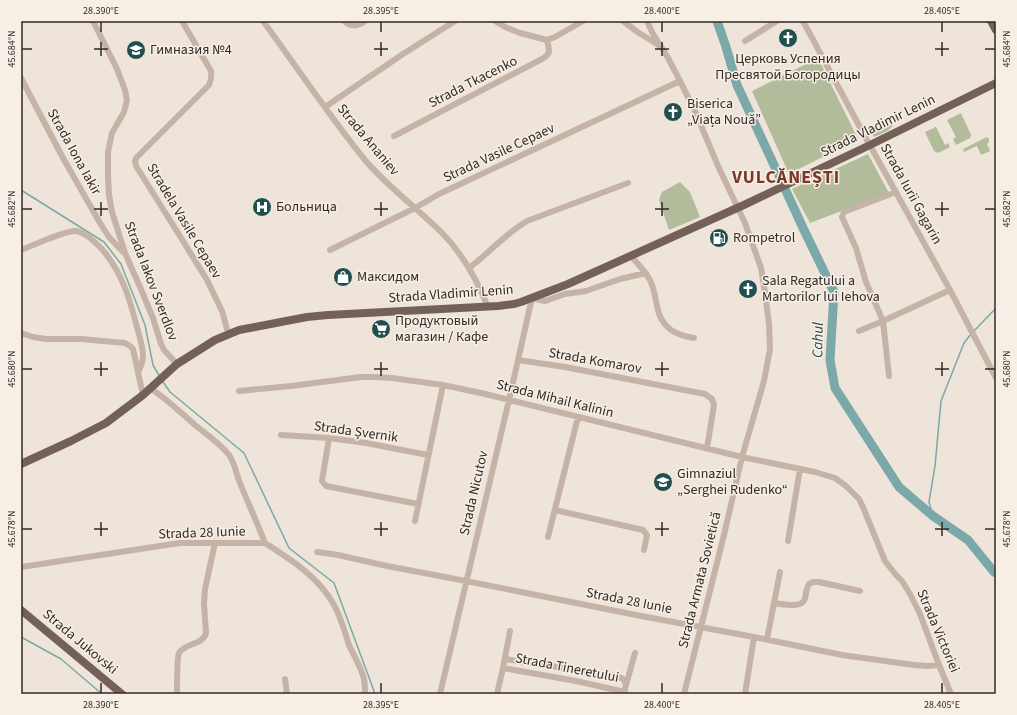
<svg xmlns="http://www.w3.org/2000/svg" width="1017" height="715" viewBox="0 0 1017 715" font-family="'Source Sans 3',sans-serif">
<style>
.green{fill:#b2bc9b}
.lines{fill:none;stroke-linecap:round;stroke-linejoin:round}
.stream{stroke:#7ba8a8;stroke-width:1.5}
.river{stroke:#7ba8a8;stroke-width:9}
.minor{stroke:#c5b3a7;stroke-width:6}
.major{stroke:#736159;stroke-width:8}
.ticks{fill:none;stroke:#322a27;stroke-width:1.5}
.labels{text-anchor:middle;dominant-baseline:central;stroke-width:3;stroke-linejoin:round;paint-order:stroke}
.poi-label{font-size:14px;fill:#322a27;stroke:#f7eee5;text-anchor:start}
.street-label{font-size:14px;fill:#322a27;stroke:#f7eee5}
.water-label{font-size:15px;font-style:italic;fill:#214e4f;stroke:#f7eee5}
.district-label{font-size:18px;font-weight:bold;letter-spacing:1px;fill:#793828;stroke:#f7eee5}
.neatline{fill:none;stroke:#322a27;stroke-width:1.5}
.ticks-label{font-size:10px;text-anchor:middle;fill:#322a27}
</style>
<rect width="100%" height="100%" fill="#eee4d9"/>
<path class="green" d="M 818,58 L 858,139 L 789,174 L 752,91 Z
M 961,113 L 971,135 L 970,138 L 956,145 L 953,139 L 956,137 L 947,120 Z
M 891,118 C 891,119 893,123 893,124 C 893,130 879,135 874,137 L 870,129 Z
M 936,127 L 945,145 L 948,143 L 950,147 L 938,153 L 934,151 L 925,132 Z
M 987,137 L 989,139 L 989,142 L 987,144 L 990,151 L 981,155 L 977,146 L 964,152 L 963,149 Z
M 868,154 L 889,193 L 810,223 L 792,189 Z
M 680,182 L 690,192 L 700,217 L 669,230 L 659,200 L 662,192 Z"/>
<g class="lines">
<path class="stream" d="M 21,190 L 104,242 L 121,264 L 145,325 L 153,365 L 160,377
M 974,331 L 996,308
M 163,382 L 170,392 L 244,453 L 289,548 L 334,583 L 374,691 L 374,694
M 933,516 L 929,502 L 935,466 L 941,401 L 964,343 L 971,334
M 21,637 L 61,659 L 102,694"/>
<path class="river" d="M 717,21 L 726,47 L 737,85 L 804,230 L 834,292 L 830,360 L 835,388 L 899,487 L 933,516 L 968,540 L 994,572 L 996,573"/>
<path class="minor" d="M 93,21 L 117,69 L 125,90 L 127,100 L 124,112 L 112,133 L 108,152 L 108,176 L 109,195 L 112,212 L 125,253 L 140,287 L 153,318 L 161,344 L 164,350 L 177,364
M 182,21 L 211,71 C 212,76 211,80 209,85 L 137,157 L 135,161 L 136,166 L 178,233 L 207,280 L 222,311 L 227,329 L 229,334
M 263,21 C 297,67 329,116 365,160 C 388,187 417,208 442,233 C 463,254 477,280 488,307
M 344,21 C 351,28 358,26 365,21
M 495,21 L 505,27 L 520,33 L 547,40 L 555,37 L 583,21
M 623,21 L 636,31 L 660,46
M 647,21 L 653,34 L 667,56 L 680,81 L 695,111 L 718,166 L 745,223 L 761,268 L 765,293 L 769,324 L 770,349 L 764,381 L 742,457 L 724,535 L 684,694
M 803,21 L 862,131 L 950,290 L 996,378
M 745,41 L 777,21
M 21,78 L 63,158 L 100,223 L 109,237 L 123,252
M 325,107 L 403,54 L 455,21
M 394,136 L 542,59 C 552,53 549,50 547,40
M 21,250 C 32,246 65,230 76,231 C 86,233 94,241 101,248 C 123,273 130,300 138,331 C 140,339 143,347 143,355 C 143,361 141,367 138,372
M 330,250 L 415,208 L 439,194 L 680,81
M 631,256 C 638,264 645,271 650,280 C 659,299 653,316 671,330 C 679,335 686,337 694,338
M 469,268 C 489,253 505,234 527,221 L 628,183
M 859,331 L 883,321 L 950,290
M 21,333 L 33,337 L 46,339 L 81,339 L 125,343 L 130,346 L 133,349 L 143,395
M 518,360 L 565,367 L 705,394 L 712,399 L 714,405 L 707,448
M 889,376 L 883,321 L 866,282 L 856,248 L 842,217 L 844,212 L 896,192
M 150,388 C 167,399 180,412 195,425 C 206,434 220,443 229,455 C 235,463 236,474 240,483 C 248,503 257,522 265,543
M 239,391 L 291,386 L 361,377 L 374,377 L 392,378 L 443,385 L 481,393 L 742,457 L 815,472 L 835,478 L 846,486 L 859,499 L 863,507 L 885,561 L 896,575 L 902,581 L 910,594 L 920,614 L 939,665 L 951,694
M 281,435 L 329,438 L 366,443 L 428,455
M 329,438 L 322,481 L 326,486 L 418,504
M 555,510 L 643,530 L 647,535 L 644,550
M 415,521 L 443,385
M 548,537 L 578,417
M 788,541 L 800,469
M 265,543 C 290,559 319,577 334,605 C 341,617 345,633 349,645 C 354,656 361,667 364,679 C 365,684 365,689 365,694
M 317,552 L 338,555 L 387,566 L 466,581 L 641,616 L 754,637 L 842,655 L 914,665 L 927,666 L 939,665
M 21,567 L 180,543 L 265,543
M 775,603 C 783,604 801,609 805,599 C 806,594 806,589 809,584 L 813,582 L 819,582 L 860,591
M 767,639 L 780,572
M 505,659 L 616,676 C 627,679 627,683 624,694
M 503,668 L 576,681 L 625,692
M 285,679 L 287,694
M 626,685 L 635,653
M 177,694 C 177,686 177,658 179,653 C 185,643 203,645 206,633 L 204,604 L 205,589 L 215,543
M 440,694 L 509,400 L 532,298 L 545,301 L 565,294 L 586,291 L 620,279 L 646,273
M 497,694 L 503,668 L 510,631
M 745,694 L 754,637"/>
<path class="major" d="M 991,21 L 996,30
M 21,464 L 71,441 L 106,423 L 143,395 L 177,364 L 215,340 L 239,330 L 255,327 L 307,317 L 328,315 L 498,306 L 514,304 L 521,302 L 568,284 L 746,204 L 870,145 L 996,83
M 21,610 L 122,694"/>
</g>
<path class="ticks" d="M 101,22 L 101,32M 381,22 L 381,32M 662,22 L 662,32M 942,22 L 942,32M 101,42 L 101,56M 381,42 L 381,56M 662,42 L 662,56M 942,42 L 942,56M 22,49 L 32,49M 94,49 L 108,49M 374,49 L 388,49M 655,49 L 669,49M 935,49 L 949,49M 985,49 L 995,49M 101,202 L 101,216M 381,202 L 381,216M 662,202 L 662,216M 942,202 L 942,216M 22,209 L 32,209M 94,209 L 108,209M 374,209 L 388,209M 655,209 L 669,209M 935,209 L 949,209M 985,209 L 995,209M 101,362 L 101,376M 381,362 L 381,376M 662,362 L 662,376M 942,362 L 942,376M 22,369 L 32,369M 94,369 L 108,369M 374,369 L 388,369M 655,369 L 669,369M 935,369 L 949,369M 985,369 L 995,369M 101,522 L 101,536M 381,522 L 381,536M 662,522 L 662,536M 942,522 L 942,536M 22,529 L 32,529M 94,529 L 108,529M 374,529 L 388,529M 655,529 L 669,529M 935,529 L 949,529M 985,529 L 995,529M 101,683 L 101,693M 381,683 L 381,693M 662,683 L 662,693M 942,683 L 942,693"/>
<defs>
<symbol id="church-disc" viewBox="-11 -11 22 22"><circle r="9.5" fill="#214e4f" stroke="#f7eee5"/><path d="M-1.2-6h2.4v3.5h3.3v2.4h-3.3V6h-2.4V-.1h-3.3v-2.4h3.3Z" fill="#fff"/></symbol>
<symbol id="school-disc" viewBox="-11 -11 22 22"><circle r="9.5" fill="#214e4f" stroke="#f7eee5"/><path d="M0-5L7-2L0 1L-7-2ZM-4 1L0 2.5L4 1V4Q0 6-4 4Z" fill="#fff"/></symbol>
<symbol id="hospital-disc" viewBox="-11 -11 22 22"><circle r="9.5" fill="#214e4f" stroke="#f7eee5"/><path d="M-5-5h3v3.5h4V-5h3V5h-3V1.5h-4V5h-3Z" fill="#fff"/></symbol>
<symbol id="fuel-disc" viewBox="-11 -11 22 22"><circle r="9.5" fill="#214e4f" stroke="#f7eee5"/><path d="M-5.5-6h7V0h2V4h1.3V-2.5L3-4.5l.8-.8L6-3V5H2.5V1h-1V6h-7ZM-4.2-4.7v3.2H.2V-4.7Z" fill="#fff"/></symbol>
<symbol id="shop-disc" viewBox="-11 -11 22 22"><circle r="9.5" fill="#214e4f" stroke="#f7eee5"/><path d="M-5-2.5h2.3a2.7 3.5 0 0 1 5.4 0H5L5.5 6h-11ZM-1.5-2.5h3a1.5 2.3 0 0 0-3 0Z" fill="#fff"/></symbol>
<symbol id="supermarket-disc" viewBox="-11 -11 22 22"><circle r="9.5" fill="#214e4f" stroke="#f7eee5"/><path d="M-6-5.5h2.5l.6 2H6L4.5 2H-2.5L-4.4-4H-6ZM-1.5 3.2a1.3 1.3 0 1 0 .1 0ZM3 3.2a1.3 1.3 0 1 0 .1 0Z" fill="#fff"/></symbol>
</defs>
<g fill-rule="evenodd">
<use href="#church-disc" x="777" y="27" width="22" height="22"/>
<use href="#school-disc" x="125" y="39" width="22" height="22"/>
<use href="#church-disc" x="662" y="101" width="22" height="22"/>
<use href="#hospital-disc" x="251" y="196" width="22" height="22"/>
<use href="#fuel-disc" x="708" y="227" width="22" height="22"/>
<use href="#shop-disc" x="332" y="266" width="22" height="22"/>
<use href="#church-disc" x="737" y="278" width="22" height="22"/>
<use href="#supermarket-disc" x="370" y="318" width="22" height="22"/>
<use href="#school-disc" x="652" y="471" width="22" height="22"/>
</g>
<g class="labels">
<g class="poi-label">
<text x="150" y="50">Гимназия №4</text>
<text x="788" y="59" text-anchor="middle">Церковь Успения<tspan x="788" dy="16">Пресвятой Богородицы</tspan></text>
<text x="687" y="104">Biserica<tspan x="687" dy="16">„Viața Nouă”</tspan></text>
<text x="276" y="207">Больница</text>
<text x="733" y="238">Rompetrol</text>
<text x="357" y="277">Максидом</text>
<text x="762" y="281">Sala Regatului a<tspan x="762" dy="16">Martorilor lui Iehova</tspan></text>
<text x="395" y="321">Продуктовый<tspan x="395" dy="16">магазин / Кафе</tspan></text>
<text x="677" y="474">Gimnaziul<tspan x="677" dy="16">„Serghei Rudenko“</tspan></text>
</g>
<g class="street-label">
<text transform="translate(473 82) rotate(-27)">Strada Tkacenko</text>
<text transform="translate(878 126) rotate(-26)">Strada Vladimir Lenin</text>
<text transform="translate(368 140) rotate(50)">Strada Ananiev</text>
<text transform="translate(74 152) rotate(61)">Strada Iona Iakir</text>
<text transform="translate(499 153) rotate(-25)">Strada Vasile Cepaev</text>
<text transform="translate(911 194) rotate(61)">Strada Iurii Gagarin</text>
<text transform="translate(184 221) rotate(59)">Stradela Vasile Cepaev</text>
<text transform="translate(151 281) rotate(69)">Strada Iakov Sverdlov</text>
<text transform="translate(451 294) rotate(-4)">Strada Vladimir Lenin</text>
<text transform="translate(595 361) rotate(10)">Strada Komarov</text>
<text transform="translate(555 399) rotate(14)">Strada Mihail Kalinin</text>
<text transform="translate(356 432) rotate(8)">Strada Șvernik</text>
<text transform="translate(474 493) rotate(-77)">Strada Nicutov</text>
<text transform="translate(202 533) rotate(-2)">Strada 28 Iunie</text>
<text transform="translate(700 580) rotate(-76)">Strada Armata Sovietică</text>
<text transform="translate(629 601) rotate(11)">Strada 28 Iunie</text>
<text transform="translate(938 631) rotate(67)">Strada Victoriei</text>
<text transform="translate(80 642) rotate(40)">Strada Jukovski</text>
<text transform="translate(567 668) rotate(11)">Strada Tineretului</text>
</g>
<g class="water-label">
<text transform="translate(818 340) rotate(-89)">Cahul</text>
</g>
<g class="district-label">
<text x="786" y="177">VULCĂNEȘTI</text>
</g>
</g>
<rect width="1017" height="715" fill="none" stroke="#f7eee5" stroke-width="44"/>
<rect x="22" y="22" width="973" height="671" class="neatline"/>
<g class="ticks-label">
<text x="101" y="14">28.390°E</text>
<text x="381" y="14">28.395°E</text>
<text x="662" y="14">28.400°E</text>
<text x="942" y="14">28.405°E</text>
<text transform="translate(11 49) rotate(-90)" y="4">45.684°N</text>
<text transform="translate(1006 49) rotate(-90)" y="4">45.684°N</text>
<text transform="translate(11 209) rotate(-90)" y="4">45.682°N</text>
<text transform="translate(1006 209) rotate(-90)" y="4">45.682°N</text>
<text transform="translate(11 369) rotate(-90)" y="4">45.680°N</text>
<text transform="translate(1006 369) rotate(-90)" y="4">45.680°N</text>
<text transform="translate(11 529) rotate(-90)" y="4">45.678°N</text>
<text transform="translate(1006 529) rotate(-90)" y="4">45.678°N</text>
<text x="101" y="708">28.390°E</text>
<text x="381" y="708">28.395°E</text>
<text x="662" y="708">28.400°E</text>
<text x="942" y="708">28.405°E</text>
</g>
</svg>
